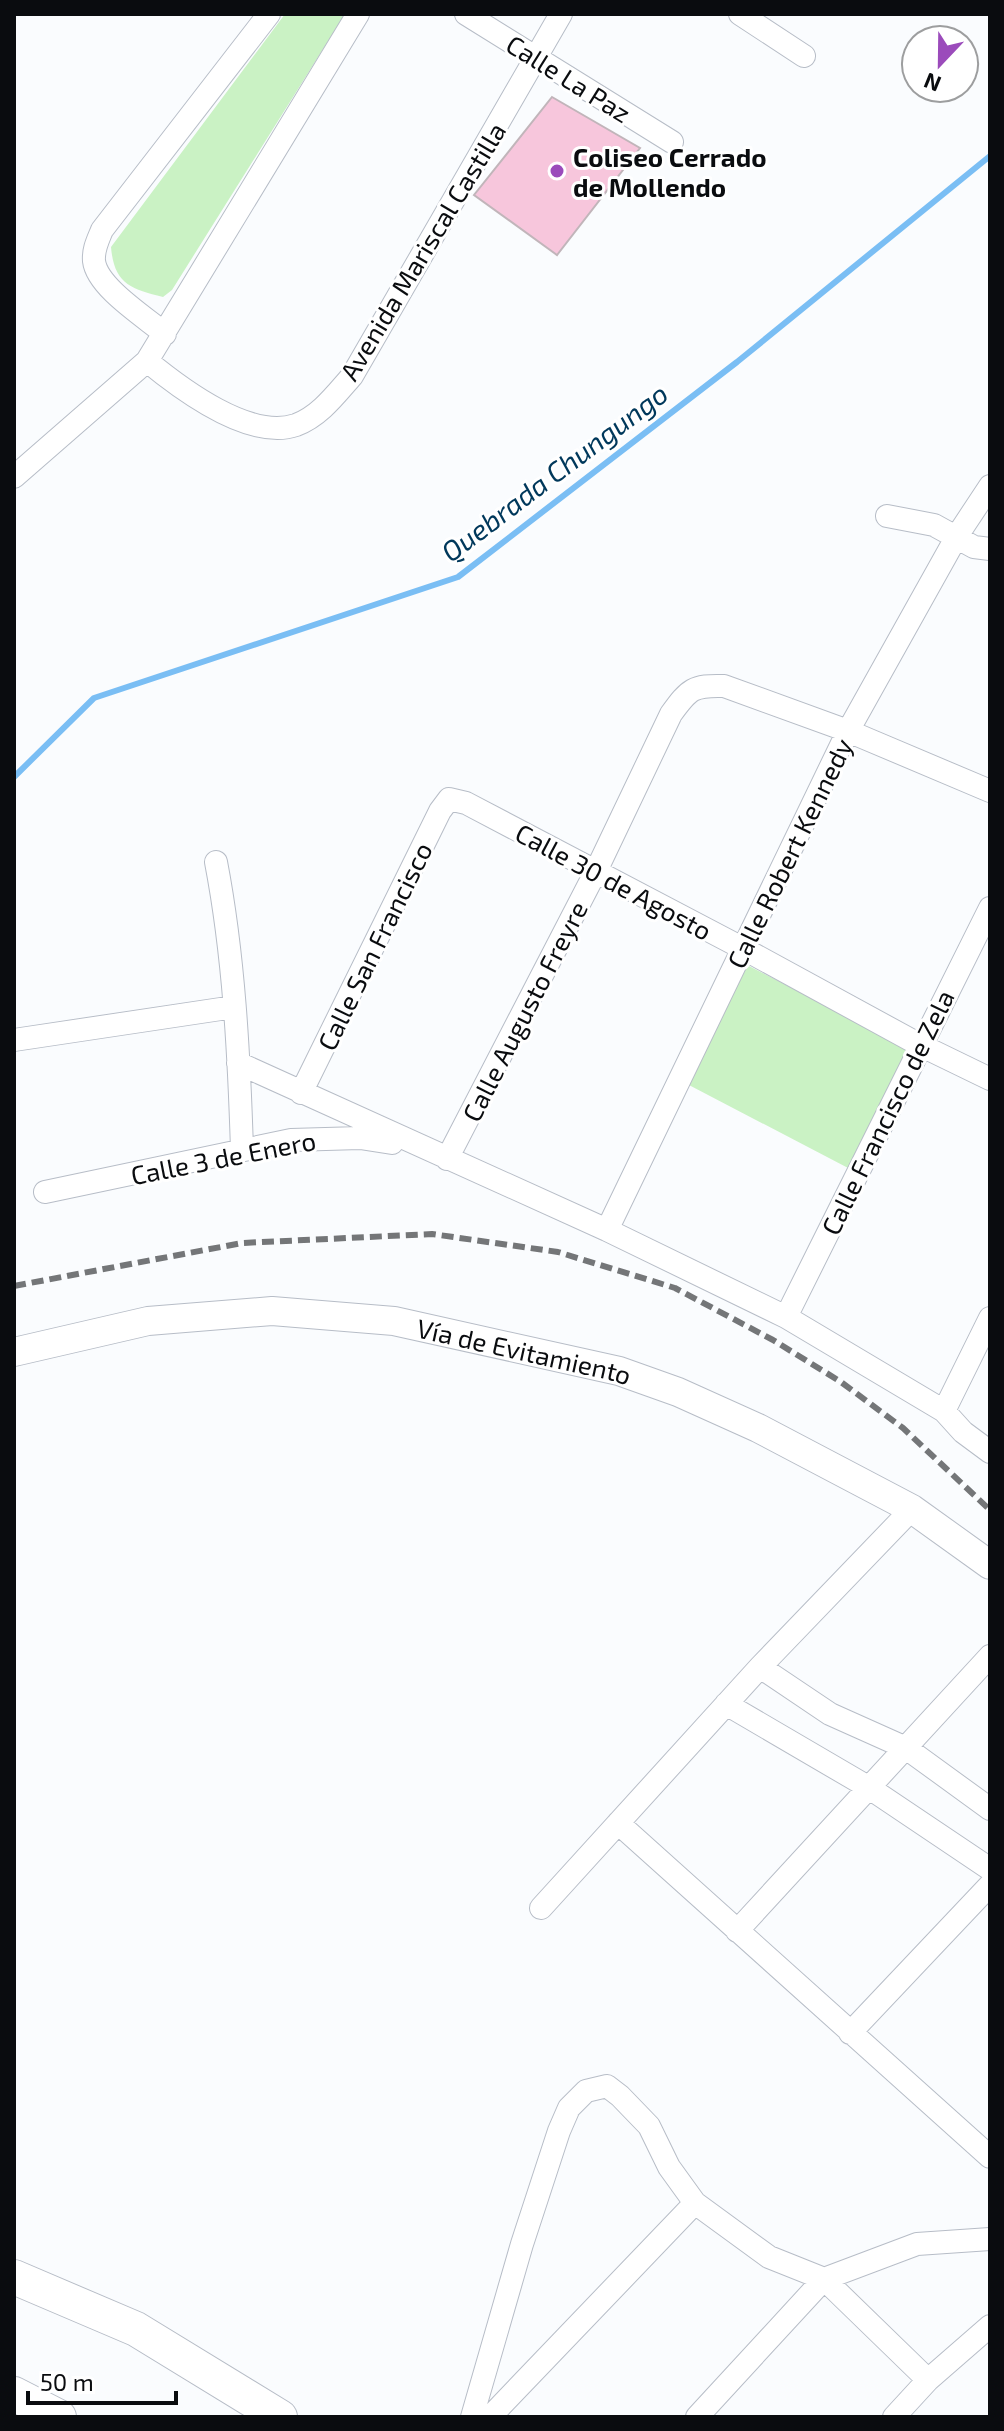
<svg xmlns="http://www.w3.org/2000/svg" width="1004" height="2431" viewBox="0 0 1004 2431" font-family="'Exo 2',sans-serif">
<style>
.green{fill:#caf2c4}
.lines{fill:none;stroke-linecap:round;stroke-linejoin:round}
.stream{stroke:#7abef4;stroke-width:6}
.building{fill:#f7c6dc;stroke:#c1b5ba;stroke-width:2}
.minor-casing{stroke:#b7bdc7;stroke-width:24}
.major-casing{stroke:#b7bdc7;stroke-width:30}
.highway-casing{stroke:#b7bdc7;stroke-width:36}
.minor{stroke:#fff;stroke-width:22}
.major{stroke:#fff;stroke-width:28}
.highway{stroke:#fff;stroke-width:34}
.rail{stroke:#747678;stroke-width:6;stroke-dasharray:12 6;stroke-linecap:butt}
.poi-dot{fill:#9b4bbb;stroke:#fff;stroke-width:3}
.labels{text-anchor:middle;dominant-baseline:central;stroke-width:6;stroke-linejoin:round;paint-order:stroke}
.street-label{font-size:26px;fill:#0a0c0f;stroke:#fff}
.poi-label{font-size:26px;font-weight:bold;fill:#0a0c0f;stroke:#fff;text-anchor:start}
.water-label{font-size:28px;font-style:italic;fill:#00385b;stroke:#fff}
</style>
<rect width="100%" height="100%" fill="#fafcfe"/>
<path class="green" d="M 285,14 L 345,14 L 172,290 L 163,297 C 130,289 114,283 111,247 Z
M 745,964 L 912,1049 L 850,1169 L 687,1084 Z"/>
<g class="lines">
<path class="stream" d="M 14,777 L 94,698 L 458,577 L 737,362 L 990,156"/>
</g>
<path class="building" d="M 552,97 L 640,148 L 557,255 L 474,195 Z"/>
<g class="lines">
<defs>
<path id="minor" d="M 466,14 L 672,142
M 740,14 L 804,56
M 165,334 C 145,317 97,287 94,261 C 93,249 98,240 102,230 L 269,14
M 147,361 C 181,389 250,441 296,425 C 320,416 336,394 352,376 L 561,14
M 14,477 L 147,361 L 358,14
M 887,516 L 934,525 L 974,547 L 990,549
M 216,862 C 234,956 239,1054 242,1150
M 14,1040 L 234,1007
M 238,1063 L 607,1230 L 786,1317 L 944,1411 L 963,1432 L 990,1452
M 301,1093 L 440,811 L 449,799 L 466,803 L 744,949 L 920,1045 L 990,1079
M 447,1159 L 596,871 L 671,714 C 689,689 693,685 724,686 L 848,731 L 990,791
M 45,1192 L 291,1140 L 360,1138 L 392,1143
M 607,1230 L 848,731 L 957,536 L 990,486
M 786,1317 L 990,908
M 944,1411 L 990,1318
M 760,1667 L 830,1714 L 906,1748 L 990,1809
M 726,1704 L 868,1787 L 990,1869
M 618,1823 L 990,2157
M 541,1908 L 760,1667 L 912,1509
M 737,1931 L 990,1656
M 850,2033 L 990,1885
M 472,2417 L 522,2244 L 559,2131 L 569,2108 L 586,2091 L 607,2086 L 620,2096 L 649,2126 L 669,2167 L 695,2203 L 769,2257 L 824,2279 L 928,2380
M 490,2417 L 695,2203
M 697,2417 L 824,2279 L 917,2244 L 990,2239
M 894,2417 L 928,2380 L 990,2326"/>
<g id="major">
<path id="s1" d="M 14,1352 L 148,1321 L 272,1311 L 394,1321 L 619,1371 L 678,1392 L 758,1428 L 912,1509 L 990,1565"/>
</g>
<path id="highway" d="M 14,2277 L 136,2329 L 280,2417
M 14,2394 L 59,2417"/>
</defs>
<use href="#minor" class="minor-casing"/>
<use href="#major" class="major-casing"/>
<use href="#highway" class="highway-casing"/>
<use href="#minor" class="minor"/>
<use href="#major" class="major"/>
<use href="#highway" class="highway"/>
<path class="rail" d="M 14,1286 L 242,1243 L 432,1234 L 558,1252 L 675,1288 L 773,1340 L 841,1382 L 903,1428 L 990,1510"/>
</g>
<circle class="poi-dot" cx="557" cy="171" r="8"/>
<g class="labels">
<g class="street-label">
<text transform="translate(569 78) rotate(32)">Calle La Paz</text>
<text transform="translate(422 251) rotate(-59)">Avenida Mariscal Castilla</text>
<text transform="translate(789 853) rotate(-64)">Calle Robert Kennedy</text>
<text transform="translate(614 881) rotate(28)">Calle 30 de Agosto</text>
<text transform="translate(374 946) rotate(-64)">Calle San Francisco</text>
<text transform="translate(524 1011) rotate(-63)">Calle Augusto Freyre</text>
<text transform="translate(887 1112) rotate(-64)">Calle Francisco de Zela</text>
<text transform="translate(223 1157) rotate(-11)">Calle 3 de Enero</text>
<text stroke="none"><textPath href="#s1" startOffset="518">Vía de Evitamiento</textPath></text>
</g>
<g class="poi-label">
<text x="573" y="156">Coliseo Cerrado<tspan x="573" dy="30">de Mollendo</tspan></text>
</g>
<g class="water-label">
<text transform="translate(554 472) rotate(-37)">Quebrada Chungungo</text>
</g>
</g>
<rect width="1004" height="2431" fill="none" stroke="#0a0c0f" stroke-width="32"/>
<g transform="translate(940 64) rotate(202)"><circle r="38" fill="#ffffff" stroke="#9d9e9f" stroke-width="2"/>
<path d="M0-6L14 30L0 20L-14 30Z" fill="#9b4bbb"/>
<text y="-12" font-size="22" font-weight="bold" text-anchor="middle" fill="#0a0c0f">N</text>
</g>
<path d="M28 2391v12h148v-12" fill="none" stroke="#0a0c0f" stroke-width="4"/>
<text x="40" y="2391" font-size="24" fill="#0a0c0f" stroke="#ffffff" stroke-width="6" paint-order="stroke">50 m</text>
</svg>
